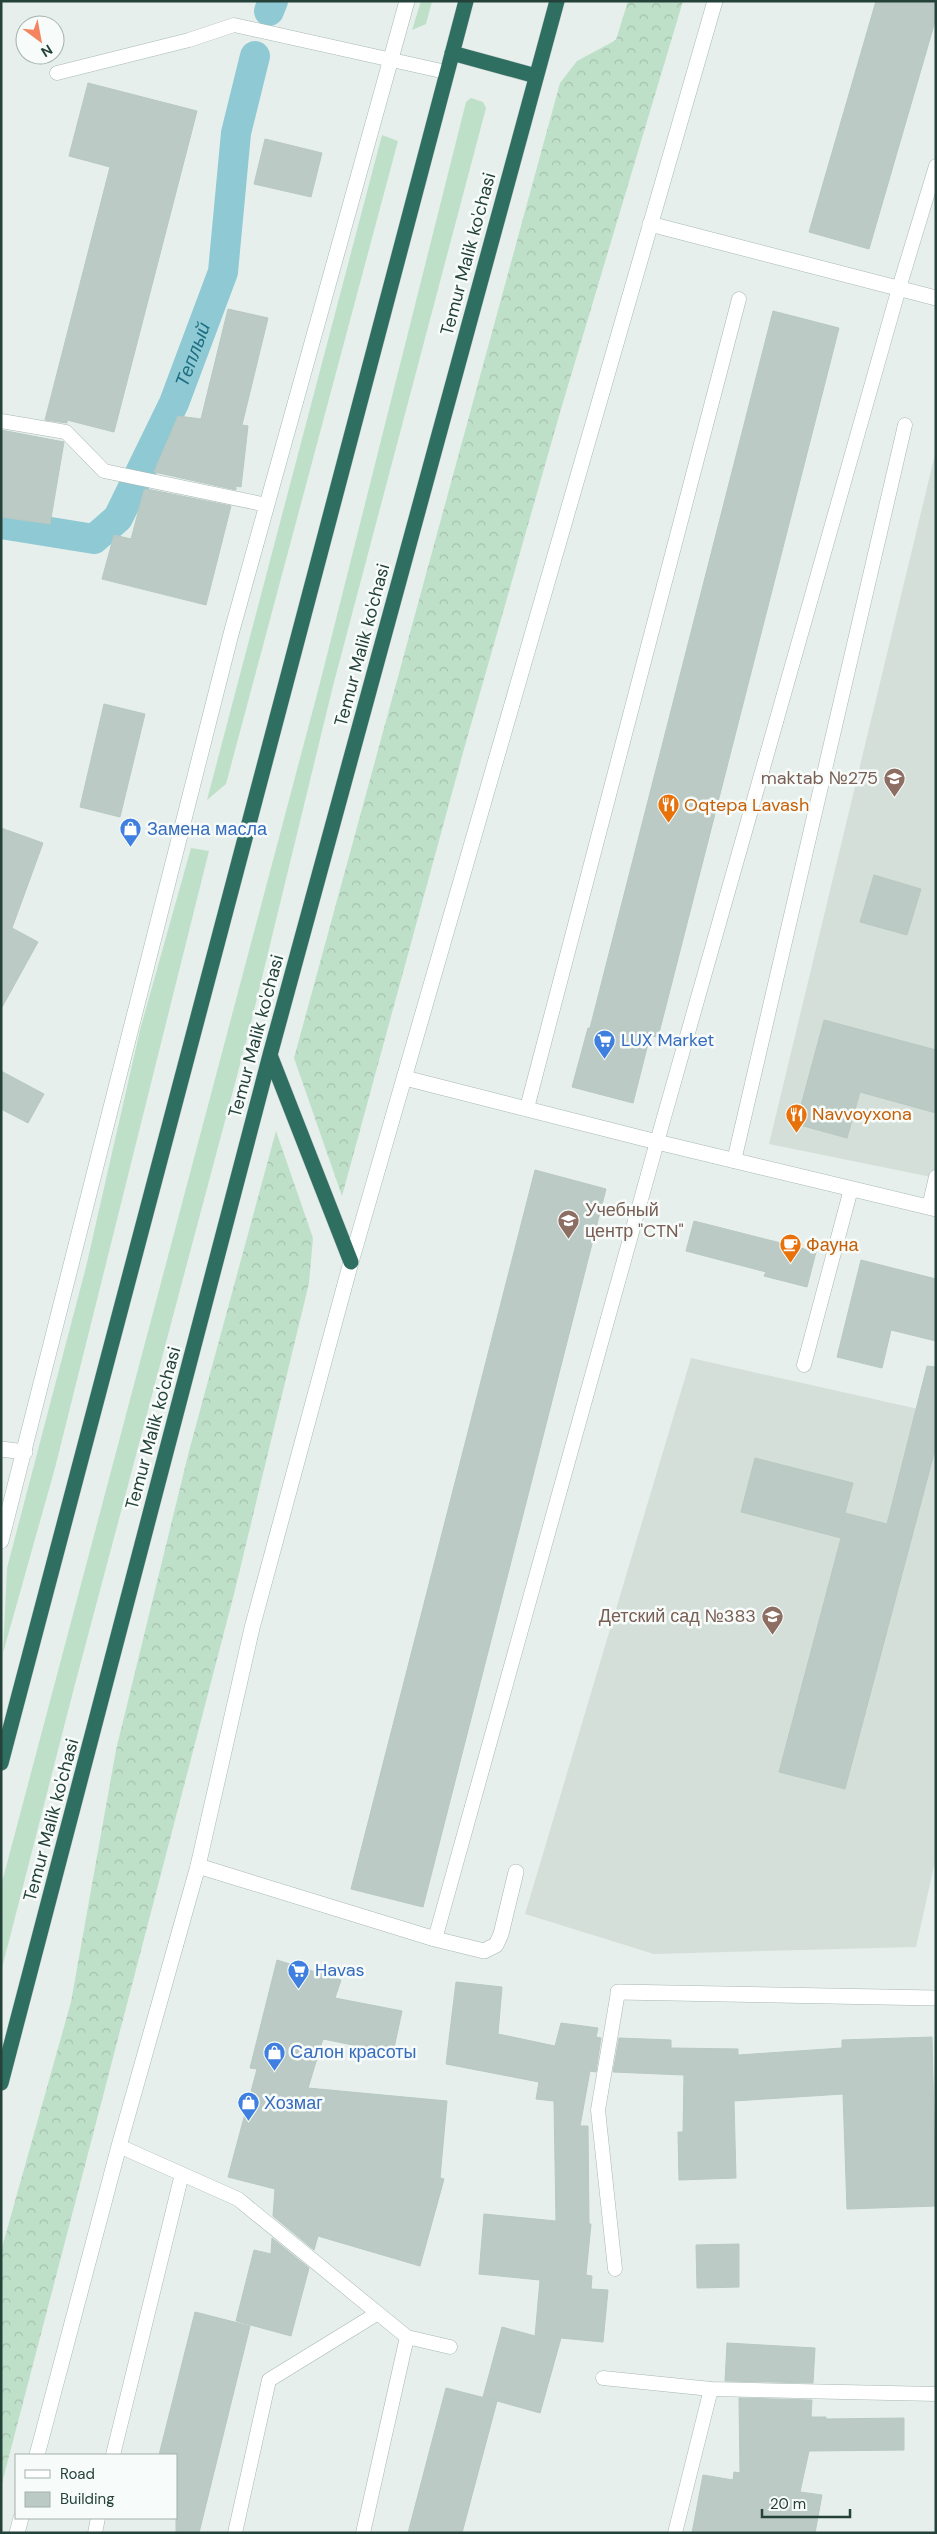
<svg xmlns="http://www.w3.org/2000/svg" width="937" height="2534" viewBox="0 0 937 2534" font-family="'DM Sans',sans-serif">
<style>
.built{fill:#d4dfda}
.grass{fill:#bfe0c8}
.forest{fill:url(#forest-crowns)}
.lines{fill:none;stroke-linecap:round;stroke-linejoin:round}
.canal{stroke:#8ec9d4;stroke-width:30}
.building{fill:#bbcac4;stroke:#b8c9c2}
.lane-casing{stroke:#a8b8b2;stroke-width:15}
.street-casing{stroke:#a8b8b2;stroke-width:16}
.secondary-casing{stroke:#a4bbb3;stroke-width:16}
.highway-casing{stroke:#c2cac8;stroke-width:16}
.lane{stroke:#fff;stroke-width:14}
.street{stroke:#fff;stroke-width:15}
.secondary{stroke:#fff;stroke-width:15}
.highway{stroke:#2f6f62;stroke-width:15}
.labels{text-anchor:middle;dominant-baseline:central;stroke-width:5;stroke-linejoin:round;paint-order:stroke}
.street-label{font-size:18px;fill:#24423a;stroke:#f7fbf9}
.education-label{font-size:18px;fill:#785e54;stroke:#f7fbf9;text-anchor:end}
.food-label{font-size:18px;fill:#c56008;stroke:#f7fbf9;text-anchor:start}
.shop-label{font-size:18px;fill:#366cbe;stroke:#f7fbf9;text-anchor:start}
.water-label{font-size:19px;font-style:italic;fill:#1c6f80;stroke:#f7fbf9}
</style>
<defs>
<pattern id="forest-crowns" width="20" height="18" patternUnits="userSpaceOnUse" patternTransform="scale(1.25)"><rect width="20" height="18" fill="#bfe0c8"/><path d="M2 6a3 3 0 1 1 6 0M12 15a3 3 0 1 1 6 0" fill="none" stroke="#a4c1ad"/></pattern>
</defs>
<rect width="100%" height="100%" fill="#e6efeb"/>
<path class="built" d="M 936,450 L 936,1178 L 769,1144 Z
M 691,1358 L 936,1413 L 936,1857 L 916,1947 L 654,1954 L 525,1914 Z"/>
<path class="grass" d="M 421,1 L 432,1 L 426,24 L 412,30 Z
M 471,98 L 483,102 L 486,108 L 333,686 L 250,1027 L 74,1688 L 1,1972 L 1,1886 L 320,683 L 466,102 Z
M 382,135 L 398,141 L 226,784 L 207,800 Z
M 191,848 L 209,851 L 55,1468 L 3,1653 L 7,1568 L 86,1267 L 140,1030 Z"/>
<path class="forest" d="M 628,1 L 683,1 L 561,409 L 464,749 L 342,1196 L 294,1058 L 560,83 L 577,61 L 616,40 Z
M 276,1131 L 313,1238 L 309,1283 L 234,1594 L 1,2487 L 1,2251 L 71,2002 L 116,1750 L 189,1451 Z"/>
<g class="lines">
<g class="canal">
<path d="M 269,11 L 273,1"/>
<path id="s1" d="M 1,524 L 94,539 L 118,518 L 174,403 L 223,272 L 236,133 L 255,56"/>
</g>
</g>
<path class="building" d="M 876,1 L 936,1 L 936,18 L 869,249 L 809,232 Z
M 88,83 L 197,111 L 114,432 L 67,420 L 67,423 L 45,420 L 110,167 L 69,156 Z
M 265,139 L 322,153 L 311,197 L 254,184 Z
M 228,309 L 268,318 L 242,425 L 248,426 L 241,487 L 236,486 L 236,490 L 154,472 L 178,416 L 201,419 Z
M 773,311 L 839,328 L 658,1037 L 650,1036 L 633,1103 L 572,1087 L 588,1028 L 590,1028 Z
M 1,430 L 64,442 L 50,524 L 1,517 Z
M 147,489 L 231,506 L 206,605 L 102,579 L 114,535 L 131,539 L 144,490 Z
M 104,704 L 145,714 L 120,817 L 80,807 Z
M 1,828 L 43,843 L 12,928 L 38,942 L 1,1009 Z
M 874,875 L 921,889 L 907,935 L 860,922 Z
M 824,1020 L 936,1050 L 936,1113 L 860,1092 L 847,1138 L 796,1124 Z
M 1,1071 L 44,1094 L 28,1123 L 1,1109 Z
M 535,1170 L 606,1189 L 423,1907 L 351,1889 Z
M 694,1221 L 816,1252 L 807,1287 L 764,1276 L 766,1272 L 686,1251 Z
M 861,1260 L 936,1279 L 936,1341 L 891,1330 L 882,1368 L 837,1357 Z
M 927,1366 L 936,1367 L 936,1446 L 845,1789 L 779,1772 L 841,1538 L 741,1512 L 755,1458 L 853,1483 L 845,1513 L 887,1524 Z
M 277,1960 L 341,1980 L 335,1998 L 402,2011 L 393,2053 L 323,2039 L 308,2088 L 447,2101 L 440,2178 L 444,2179 L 420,2266 L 318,2236 L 314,2250 L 273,2216 L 275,2189 L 228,2177 L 257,2069 L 250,2068 Z
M 456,1982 L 502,1987 L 498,2034 L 555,2046 L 561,2023 L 598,2028 L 596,2037 L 601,2038 L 596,2072 L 590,2071 L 580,2126 L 588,2126 L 589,2224 L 591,2224 L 586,2275 L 592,2276 L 591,2289 L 608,2290 L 603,2342 L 561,2338 L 540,2413 L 483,2397 L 502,2327 L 535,2336 L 540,2280 L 479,2274 L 484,2214 L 556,2221 L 554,2101 L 536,2099 L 539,2082 L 446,2064 Z
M 932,2037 L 936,2206 L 847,2209 L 843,2094 L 734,2101 L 736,2178 L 679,2180 L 678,2132 L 683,2132 L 684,2075 L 613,2072 L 619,2038 L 671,2040 L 671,2048 L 738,2049 L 738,2055 L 842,2048 L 842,2040 Z
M 272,2238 L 309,2268 L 291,2336 L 236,2321 L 254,2250 L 271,2254 Z
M 739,2244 L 739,2287 L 697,2288 L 696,2245 Z
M 195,2312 L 250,2326 L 199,2533 L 176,2533 L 176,2455 L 159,2455 Z
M 727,2343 L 815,2348 L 813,2383 L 725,2381 Z
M 446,2388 L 497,2401 L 462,2533 L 408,2533 Z
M 739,2398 L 812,2400 L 811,2417 L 826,2417 L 826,2419 L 904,2418 L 904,2450 L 809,2451 L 800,2492 L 822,2495 L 815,2533 L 692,2533 L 703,2475 L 733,2480 L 734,2472 L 740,2473 Z"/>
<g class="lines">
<defs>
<path id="lane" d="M 57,73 L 189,40 L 234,25 L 446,72
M 1,421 L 66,432 L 104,471 L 267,505
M 527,1108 L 739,299
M 734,1161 L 905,425
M 929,1207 L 936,1177
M 804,1365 L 851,1189
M 435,1939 L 657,1142 L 899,288 L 936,166
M 119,2146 L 238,2199 L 407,2337 L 450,2347
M 615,2269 L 598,2110 L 618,1992
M 603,2378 L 711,2389 L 936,2394
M 113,2455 L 182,2174
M 95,2533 L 98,2518
M 235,2533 L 269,2380 L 378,2313
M 363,2533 L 407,2337
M 675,2533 L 711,2389"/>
<path id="street" d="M 650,224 L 936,298
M 405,1078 L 657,1142 L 936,1209
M 1,1449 L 25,1452
M 198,1866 L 435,1939 L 484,1951 L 496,1945 L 501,1934 L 516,1872
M 618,1992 L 936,1998"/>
<path id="secondary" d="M 1,1541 L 231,634 L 407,1
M 37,2455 L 119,2146 L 198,1866 L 252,1628 L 351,1262 L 715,1
M 17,2533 L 21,2518"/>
<path id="highway" d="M 452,53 L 536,76
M 270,1055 L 351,1262
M 1,1763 L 466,1
M 1,2083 L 270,1055 L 557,1"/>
</defs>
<use href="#lane" class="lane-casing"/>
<use href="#street" class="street-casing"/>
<use href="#secondary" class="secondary-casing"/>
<use href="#highway" class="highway-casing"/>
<use href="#lane" class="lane"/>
<use href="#street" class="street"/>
<use href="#secondary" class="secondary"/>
<use href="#highway" class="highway"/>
</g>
<defs>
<symbol id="school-pin" viewBox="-11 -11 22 30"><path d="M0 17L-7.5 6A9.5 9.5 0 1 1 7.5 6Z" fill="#8d6e63" stroke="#f7fbf9"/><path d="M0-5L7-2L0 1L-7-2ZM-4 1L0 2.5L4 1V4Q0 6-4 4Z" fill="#fff"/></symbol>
<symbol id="restaurant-pin" viewBox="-11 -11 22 30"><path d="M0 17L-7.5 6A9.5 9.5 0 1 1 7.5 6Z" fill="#e8710a" stroke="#f7fbf9"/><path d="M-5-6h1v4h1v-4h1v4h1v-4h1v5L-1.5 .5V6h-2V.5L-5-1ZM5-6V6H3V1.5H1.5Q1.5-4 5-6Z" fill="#fff"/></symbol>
<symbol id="shop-pin" viewBox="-11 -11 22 30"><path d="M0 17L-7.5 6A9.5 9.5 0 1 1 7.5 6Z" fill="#3f7fe0" stroke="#f7fbf9"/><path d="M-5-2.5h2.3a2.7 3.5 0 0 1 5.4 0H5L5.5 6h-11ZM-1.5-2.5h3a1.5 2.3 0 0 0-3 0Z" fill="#fff"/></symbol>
<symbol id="supermarket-pin" viewBox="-11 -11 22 30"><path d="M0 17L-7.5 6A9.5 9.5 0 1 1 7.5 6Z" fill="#3f7fe0" stroke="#f7fbf9"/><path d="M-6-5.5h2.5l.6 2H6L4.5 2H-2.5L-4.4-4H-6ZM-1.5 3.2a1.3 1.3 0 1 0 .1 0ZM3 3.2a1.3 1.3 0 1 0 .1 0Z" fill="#fff"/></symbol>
<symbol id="cafe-pin" viewBox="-11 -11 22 30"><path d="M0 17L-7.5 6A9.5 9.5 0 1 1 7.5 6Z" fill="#e8710a" stroke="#f7fbf9"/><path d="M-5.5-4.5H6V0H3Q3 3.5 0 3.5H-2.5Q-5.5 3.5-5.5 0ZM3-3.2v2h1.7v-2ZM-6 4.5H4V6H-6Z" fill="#fff"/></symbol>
</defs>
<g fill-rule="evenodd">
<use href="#school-pin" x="882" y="766" width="25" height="34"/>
<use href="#restaurant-pin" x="656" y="792" width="25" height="34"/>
<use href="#shop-pin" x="118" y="816" width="25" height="34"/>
<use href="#supermarket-pin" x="592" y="1028" width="25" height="34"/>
<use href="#restaurant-pin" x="784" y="1102" width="25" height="34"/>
<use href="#school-pin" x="556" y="1208" width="25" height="34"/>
<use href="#cafe-pin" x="778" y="1232" width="25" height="34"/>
<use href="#school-pin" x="760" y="1604" width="25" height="34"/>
<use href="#supermarket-pin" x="286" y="1958" width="25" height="34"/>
<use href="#shop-pin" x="262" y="2040" width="25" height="34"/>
<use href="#shop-pin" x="236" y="2090" width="25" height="34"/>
</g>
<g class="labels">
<g class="street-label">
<text transform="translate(468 254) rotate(-75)">Temur Malik ko'chasi</text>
<text transform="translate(362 645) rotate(-75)">Temur Malik ko'chasi</text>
<text transform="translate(256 1036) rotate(-75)">Temur Malik ko'chasi</text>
<text transform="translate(153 1428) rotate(-75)">Temur Malik ko'chasi</text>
<text transform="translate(51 1820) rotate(-75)">Temur Malik ko'chasi</text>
</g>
<g class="education-label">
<text x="878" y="778">maktab №275</text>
<text x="585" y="1210" text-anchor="start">Учебный<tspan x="585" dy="21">центр "CTN"</tspan></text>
<text x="756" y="1616">Детский сад №383</text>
</g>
<g class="food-label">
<text x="684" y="805">Oqtepa Lavash</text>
<text x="812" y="1114">Navvoyxona</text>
<text x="806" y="1245">Фауна</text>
</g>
<g class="shop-label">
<text x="147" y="829">Замена масла</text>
<text x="621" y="1040">LUX Market</text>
<text x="315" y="1970">Havas</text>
<text x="290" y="2052">Салон красоты</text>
<text x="264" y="2103">Хозмаг</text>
</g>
<g class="water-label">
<text stroke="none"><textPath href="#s1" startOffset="306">Теплый</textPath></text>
</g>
</g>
<rect width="937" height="2534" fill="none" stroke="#24423a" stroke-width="5"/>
<rect x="15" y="2454" width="162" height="65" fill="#f7fbf9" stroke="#a3b1ad"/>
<rect x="25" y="2470" width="25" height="8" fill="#ffffff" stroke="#a3b1ad"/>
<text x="60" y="2479" font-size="15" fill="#24423a">Road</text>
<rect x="25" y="2492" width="25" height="15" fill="#bbcac4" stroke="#a3b1ad"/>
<text x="60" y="2504" font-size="15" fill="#24423a">Building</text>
<g transform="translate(40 40) rotate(148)"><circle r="24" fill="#f7fbf9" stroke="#a3b1ad"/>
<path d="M0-4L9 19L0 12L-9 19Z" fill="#f4845f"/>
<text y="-8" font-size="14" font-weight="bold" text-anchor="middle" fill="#24423a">N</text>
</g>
<path d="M762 2509v8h88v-8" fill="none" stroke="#24423a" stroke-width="2.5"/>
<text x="770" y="2509" font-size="15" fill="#24423a" stroke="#f7fbf9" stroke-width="4" paint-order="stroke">20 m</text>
</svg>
